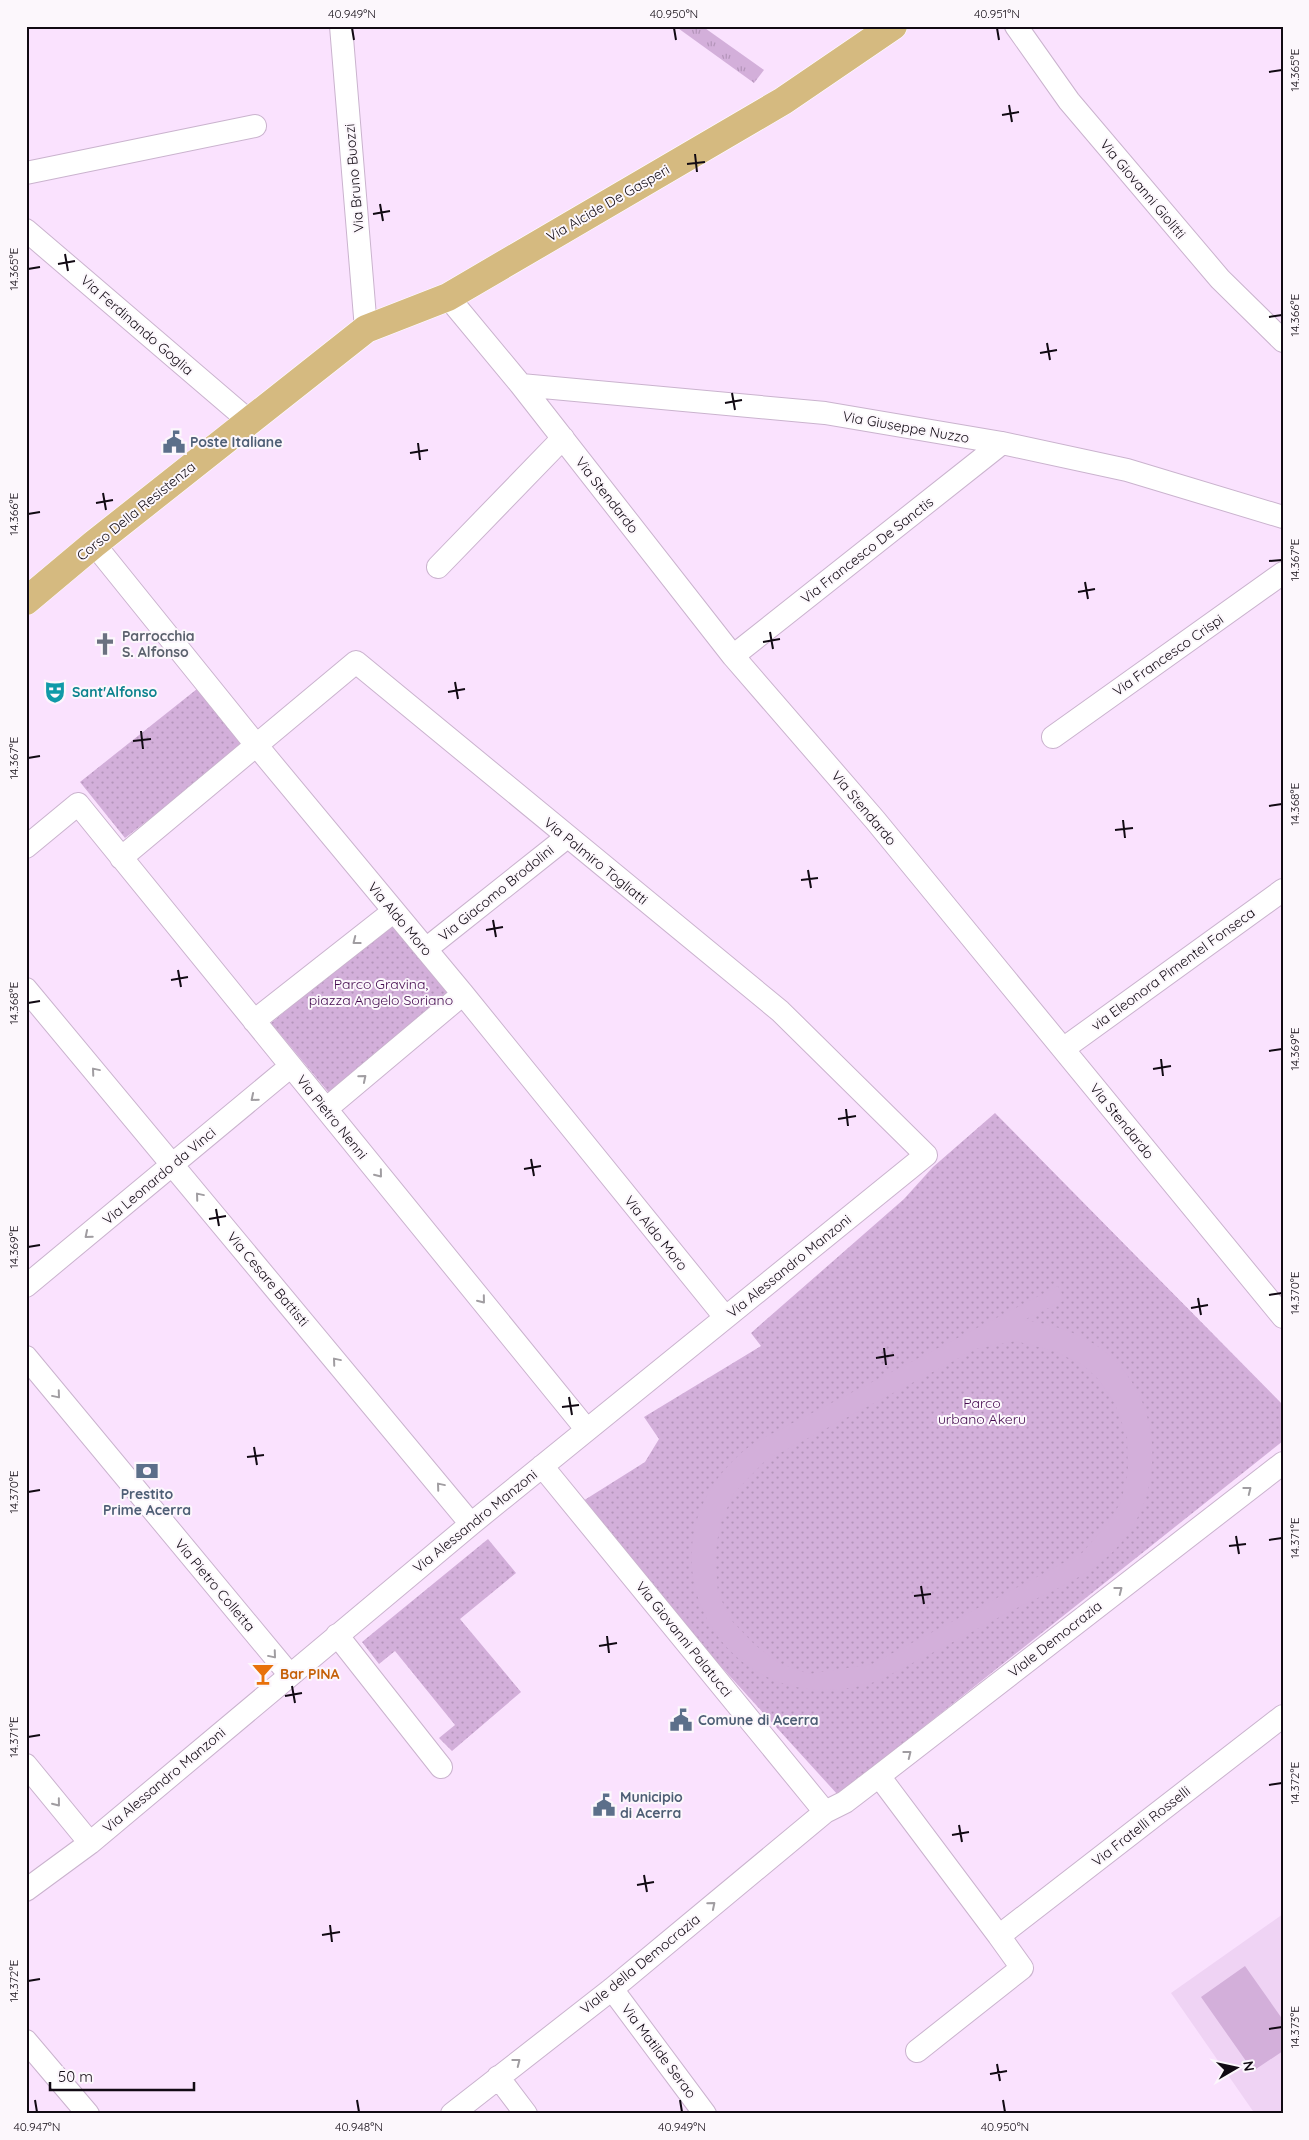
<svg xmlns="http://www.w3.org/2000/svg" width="1309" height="2140" viewBox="0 0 1309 2140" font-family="Quicksand,sans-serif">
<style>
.built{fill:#efd3f4}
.grass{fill:url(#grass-tufts)}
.park{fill:url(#park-dots)}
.garden{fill:#d3afda;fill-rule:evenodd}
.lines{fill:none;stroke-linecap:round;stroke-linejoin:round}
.minor-casing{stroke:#cab3ce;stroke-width:24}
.major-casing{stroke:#fff;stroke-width:29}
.minor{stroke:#fff;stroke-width:22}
.major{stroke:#d5ba80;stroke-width:28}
.oneway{stroke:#a09da1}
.ticks{fill:none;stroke:#110a13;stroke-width:2}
.labels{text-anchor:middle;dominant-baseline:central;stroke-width:4;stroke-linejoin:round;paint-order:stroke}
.street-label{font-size:14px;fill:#110a13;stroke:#fcf7fc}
.service-label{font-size:14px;font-weight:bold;fill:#4e5e75;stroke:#fcf7fc;text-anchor:start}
.worship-label{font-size:14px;font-weight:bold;fill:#5b616d;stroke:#fcf7fc;text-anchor:start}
.culture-label{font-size:14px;font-weight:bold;fill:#0d838f;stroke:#fcf7fc;text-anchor:start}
.park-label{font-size:14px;fill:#42094d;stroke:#fcf7fc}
.food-label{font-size:14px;font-weight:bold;fill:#c56008;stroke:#fcf7fc;text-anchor:start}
.neatline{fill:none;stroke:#110a13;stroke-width:2}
.ticks-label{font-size:12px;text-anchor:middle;fill:#110a13}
</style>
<defs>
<pattern id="grass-tufts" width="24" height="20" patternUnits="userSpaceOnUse" patternTransform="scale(1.25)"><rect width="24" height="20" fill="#d3afda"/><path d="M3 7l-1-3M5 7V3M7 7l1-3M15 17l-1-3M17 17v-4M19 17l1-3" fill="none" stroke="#b495ba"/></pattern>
<pattern id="park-dots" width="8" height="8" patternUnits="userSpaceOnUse" patternTransform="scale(1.25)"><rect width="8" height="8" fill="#d3afda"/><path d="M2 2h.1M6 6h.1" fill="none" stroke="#b495ba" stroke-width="1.8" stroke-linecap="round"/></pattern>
</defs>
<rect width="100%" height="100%" fill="#fae2fe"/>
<path class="built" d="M 1283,1914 L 1283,2114 L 1255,2114 L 1171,1993 Z"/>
<path class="grass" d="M 675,26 L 702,26 L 764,70 L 754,83 Z"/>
<path class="park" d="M 197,689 L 243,746 L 125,838 L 80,782 Z
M 394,921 L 453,991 L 330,1094 L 271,1023 Z
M 995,1113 L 1283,1405 L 1283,1441 L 838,1795 L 575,1506 L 645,1462 L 659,1439 L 644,1417 L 761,1346 L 751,1333 L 904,1199 L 933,1167 Z
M 488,1539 L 516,1573 L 460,1619 L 521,1692 L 452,1751 L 439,1738 L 455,1725 L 395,1651 L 379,1664 L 362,1642 Z"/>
<path class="garden" d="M 1058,1286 L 1065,1300 L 1024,1320 C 1076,1328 1118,1348 1141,1399 C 1164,1453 1152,1519 1106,1558 C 1078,1582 1040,1596 1007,1613 C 965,1636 922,1658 880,1680 C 722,1736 619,1541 754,1443 ZM 1015,1341 L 1054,1351 L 1083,1365 L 1099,1380 L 1115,1404 L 1127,1437 L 1128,1472 L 1121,1502 L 1108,1523 L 1082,1553 L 872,1664 L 809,1674 L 779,1663 L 755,1645 L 731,1620 L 718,1593 L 715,1556 L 720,1524 L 734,1493 L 765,1461 L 976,1349 Z
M 1245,1966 L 1283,2020 L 1283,2051 L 1253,2071 L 1201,1997 Z"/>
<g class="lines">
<defs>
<path id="minor" d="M 341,26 L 366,329
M 1016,26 L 1069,101 L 1220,279 L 1283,341
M 26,173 L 255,126
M 26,230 L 249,421
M 448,297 L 521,385 L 733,656 L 875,820 L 1283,1317
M 521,385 L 825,413 L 1002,443 L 1127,470 L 1283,517
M 94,544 L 257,746 L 463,994 L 725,1317
M 438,567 L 563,438
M 733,656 L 1002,443
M 1053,737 L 1283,573
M 26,847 L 78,804 L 587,1430
M 426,949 L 567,837
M 26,989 L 471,1524
M 254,1021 L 394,911
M 1063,1049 L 1283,890
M 326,1109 L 463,994
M 26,1286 L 291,1066
M 26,1357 L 289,1674
M 542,1466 L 825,1812
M 337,1635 L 441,1767
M 26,1765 L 90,1843
M 879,1776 L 999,1936
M 26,1890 L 90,1843 L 471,1524 L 926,1155 L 780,1011 L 356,662 L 121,858
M 612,1989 L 705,2114
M 26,2041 L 88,2114
M 917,2051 L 1022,1968 L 999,1936 L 1283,1716
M 498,2077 L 526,2114
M 452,2114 L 612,1989 L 825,1812 L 845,1802 L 879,1776 L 1283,1463"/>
<path id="major" d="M 26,601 L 94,544 L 366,329 L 448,297 L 783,101 L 893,26"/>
</defs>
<use href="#minor" class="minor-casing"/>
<use href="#major" class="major-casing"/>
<use href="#minor" class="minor"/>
<use href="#major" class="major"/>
</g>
<defs><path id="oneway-chevron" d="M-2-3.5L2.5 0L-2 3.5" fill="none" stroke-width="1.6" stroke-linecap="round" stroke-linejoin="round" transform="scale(1.25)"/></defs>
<g class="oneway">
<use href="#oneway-chevron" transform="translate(356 941) rotate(142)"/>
<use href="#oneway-chevron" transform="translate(95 1071) rotate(-130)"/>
<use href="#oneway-chevron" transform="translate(363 1078) rotate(-40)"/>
<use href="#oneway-chevron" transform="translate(254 1098) rotate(140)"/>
<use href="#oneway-chevron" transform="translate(379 1174) rotate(51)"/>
<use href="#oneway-chevron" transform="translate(199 1196) rotate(-130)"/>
<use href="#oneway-chevron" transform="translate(88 1235) rotate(140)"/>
<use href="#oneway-chevron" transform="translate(482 1300) rotate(51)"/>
<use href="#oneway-chevron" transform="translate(336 1361) rotate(-130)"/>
<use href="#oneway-chevron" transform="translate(57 1395) rotate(50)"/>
<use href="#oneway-chevron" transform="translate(440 1486) rotate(-130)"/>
<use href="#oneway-chevron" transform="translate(1248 1490) rotate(-38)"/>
<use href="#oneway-chevron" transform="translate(1119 1590) rotate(-38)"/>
<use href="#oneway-chevron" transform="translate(273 1655) rotate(50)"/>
<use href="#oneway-chevron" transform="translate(908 1754) rotate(-38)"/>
<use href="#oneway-chevron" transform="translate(57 1803) rotate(51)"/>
<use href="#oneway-chevron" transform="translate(712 1905) rotate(-40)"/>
<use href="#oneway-chevron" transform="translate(517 2062) rotate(-38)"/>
</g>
<path class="ticks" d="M 352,28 L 354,40M 674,28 L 676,40M 997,28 L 999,40M 1269,72 L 1282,70M 1009,105 L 1012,122M 1002,115 L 1019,112M 695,154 L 697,172M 687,164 L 705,162M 380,204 L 383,221M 373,214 L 390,211M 65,254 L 68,271M 58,264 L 75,261M 28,269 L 40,267M 1269,317 L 1282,315M 1047,343 L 1050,360M 1040,353 L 1057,350M 732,393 L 735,410M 725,403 L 742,400M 418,443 L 420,460M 410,453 L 428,450M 103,493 L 106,510M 96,503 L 113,500M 28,514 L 40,512M 1269,561 L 1282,560M 1085,582 L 1088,599M 1078,592 L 1095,589M 770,632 L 773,649M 763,642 L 780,639M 455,682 L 458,699M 448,692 L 465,689M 141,731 L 143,749M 133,741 L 151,739M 28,758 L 40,756M 1269,806 L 1282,804M 1123,820 L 1125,838M 1115,830 L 1133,828M 808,870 L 811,888M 801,880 L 818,878M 493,920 L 496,937M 486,930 L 503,927M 178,970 L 181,987M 171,980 L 188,977M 28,1003 L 40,1001M 1269,1051 L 1282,1049M 1161,1059 L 1163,1076M 1153,1069 L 1171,1066M 846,1109 L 848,1126M 838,1119 L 856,1116M 531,1159 L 534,1176M 524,1169 L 541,1166M 216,1209 L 219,1226M 209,1219 L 226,1216M 28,1247 L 40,1245M 1269,1295 L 1282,1293M 1198,1298 L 1201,1315M 1191,1308 L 1208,1305M 884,1348 L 886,1365M 876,1358 L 894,1355M 569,1397 L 572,1415M 562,1407 L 579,1405M 254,1447 L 257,1465M 247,1457 L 264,1455M 28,1492 L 40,1490M 1236,1536 L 1239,1554M 1269,1540 L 1282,1538M 1229,1546 L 1246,1544M 921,1586 L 924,1604M 914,1596 L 931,1594M 607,1636 L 609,1653M 599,1646 L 617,1643M 292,1686 L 295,1703M 285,1696 L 302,1693M 28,1737 L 40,1735M 1269,1785 L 1282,1783M 959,1825 L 962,1842M 952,1835 L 969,1832M 644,1875 L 647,1892M 637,1885 L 654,1882M 330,1925 L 332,1942M 322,1935 L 340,1932M 28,1981 L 40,1979M 1269,2029 L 1282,2027M 997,2064 L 1000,2081M 990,2074 L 1007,2071M 35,2100 L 37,2112M 357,2100 L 359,2112M 680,2100 L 682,2112M 1003,2100 L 1005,2112"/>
<defs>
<symbol id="civic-bare" viewBox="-9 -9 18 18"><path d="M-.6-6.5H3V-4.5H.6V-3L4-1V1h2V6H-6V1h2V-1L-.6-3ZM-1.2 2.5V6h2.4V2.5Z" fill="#5c6f8a" stroke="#fcf7fc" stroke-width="2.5" paint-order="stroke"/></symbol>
<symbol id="church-bare" viewBox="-9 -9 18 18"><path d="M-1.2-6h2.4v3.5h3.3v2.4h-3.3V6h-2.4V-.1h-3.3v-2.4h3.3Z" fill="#6b7280" stroke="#fcf7fc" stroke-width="2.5" paint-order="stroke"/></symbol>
<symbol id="theatre-bare" viewBox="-9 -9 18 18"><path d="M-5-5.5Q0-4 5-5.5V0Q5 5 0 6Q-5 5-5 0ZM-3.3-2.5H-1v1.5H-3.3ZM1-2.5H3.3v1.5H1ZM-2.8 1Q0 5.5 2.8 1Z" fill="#0f9aa8" stroke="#fcf7fc" stroke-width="2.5" paint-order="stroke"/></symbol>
<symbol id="bank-bare" viewBox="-9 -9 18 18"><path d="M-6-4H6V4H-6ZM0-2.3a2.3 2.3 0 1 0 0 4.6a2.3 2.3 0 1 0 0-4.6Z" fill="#5c6f8a" stroke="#fcf7fc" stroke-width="2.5" paint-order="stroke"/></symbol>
<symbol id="bar-bare" viewBox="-9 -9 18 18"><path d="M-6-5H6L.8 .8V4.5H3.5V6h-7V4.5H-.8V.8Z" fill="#e8710a" stroke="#fcf7fc" stroke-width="2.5" paint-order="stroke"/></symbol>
</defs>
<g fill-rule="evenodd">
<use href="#civic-bare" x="158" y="426" width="32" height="32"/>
<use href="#church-bare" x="89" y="628" width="32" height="32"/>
<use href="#theatre-bare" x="39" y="676" width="32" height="32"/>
<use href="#bank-bare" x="131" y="1455" width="32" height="32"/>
<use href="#bar-bare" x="247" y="1658" width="32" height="32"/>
<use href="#civic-bare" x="665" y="1704" width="32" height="32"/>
<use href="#civic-bare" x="588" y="1789" width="32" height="32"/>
</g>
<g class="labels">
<g class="street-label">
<text transform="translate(354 178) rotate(-95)">Via Bruno Buozzi</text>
<text transform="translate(1143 189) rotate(50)">Via Giovanni Giolitti</text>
<text transform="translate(608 203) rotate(-30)">Via Alcide De Gasperi</text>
<text transform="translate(137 325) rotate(41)">Via Ferdinando Goglia</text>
<text transform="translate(906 427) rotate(10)">Via Giuseppe Nuzzo</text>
<text transform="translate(607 495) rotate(52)">Via Stendardo</text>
<text transform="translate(136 511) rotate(-39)">Corso Della Resistenza</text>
<text transform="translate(867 550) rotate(-38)">Via Francesco De Sanctis</text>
<text transform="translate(1168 655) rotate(-35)">Via Francesco Crispi</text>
<text transform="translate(864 808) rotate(50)">Via Stendardo</text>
<text transform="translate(596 861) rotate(39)">Via Palmiro Togliatti</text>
<text transform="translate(496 893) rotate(-39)">Via Giacomo Brodolini</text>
<text transform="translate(400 919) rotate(50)">Via Aldo Moro</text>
<text transform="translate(1173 969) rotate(-36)">via Eleonora Pimentel Fonseca</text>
<text transform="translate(332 1117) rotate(51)">Via Pietro Nenni</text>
<text transform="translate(1122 1121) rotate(51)">Via Stendardo</text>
<text transform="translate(159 1176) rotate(-40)">Via Leonardo da Vinci</text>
<text transform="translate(656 1233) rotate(51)">Via Aldo Moro</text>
<text transform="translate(789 1266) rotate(-39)">Via Alessandro Manzoni</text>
<text transform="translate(268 1279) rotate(50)">Via Cesare Battisti</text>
<text transform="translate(475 1521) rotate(-39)">Via Alessandro Manzoni</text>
<text transform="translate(215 1585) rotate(50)">Via Pietro Colletta</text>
<text transform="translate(684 1639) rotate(51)">Via Giovanni Palatucci</text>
<text transform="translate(1055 1639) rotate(-38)">Viale Democrazia</text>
<text transform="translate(164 1780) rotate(-40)">Via Alessandro Manzoni</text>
<text transform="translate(1141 1826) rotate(-38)">Via Fratelli Rosselli</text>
<text transform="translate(640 1964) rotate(-39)">Viale della Democrazia</text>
<text transform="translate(659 2051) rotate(53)">Via Matilde Serao</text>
</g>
<g class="service-label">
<text x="190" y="442">Poste Italiane</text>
<text x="147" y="1494" text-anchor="middle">Prestito<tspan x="147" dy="16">Prime Acerra</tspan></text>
<text x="698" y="1720">Comune di Acerra</text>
<text x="620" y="1797">Municipio<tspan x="620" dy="16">di Acerra</tspan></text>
</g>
<g class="worship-label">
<text x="122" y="636">Parrocchia<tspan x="122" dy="16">S. Alfonso</tspan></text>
</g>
<g class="culture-label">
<text x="72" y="692">Sant'Alfonso</text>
</g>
<g class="park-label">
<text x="381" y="984">Parco Gravina,<tspan x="381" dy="16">piazza Angelo Soriano</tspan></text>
<text x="982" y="1403">Parco<tspan x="982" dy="16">urbano Akeru</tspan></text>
</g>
<g class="food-label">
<text x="280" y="1674">Bar PINA</text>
</g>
</g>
<rect width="1309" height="2140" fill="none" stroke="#fcf7fc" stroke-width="55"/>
<g transform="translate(1236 2068) rotate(81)" stroke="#fcf7fc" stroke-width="4" paint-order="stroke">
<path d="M0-4L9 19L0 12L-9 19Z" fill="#110a13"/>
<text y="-8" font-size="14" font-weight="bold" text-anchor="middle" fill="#110a13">N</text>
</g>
<path d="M50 2082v8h144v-8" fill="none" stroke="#110a13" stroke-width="2.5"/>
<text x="58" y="2082" font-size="15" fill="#110a13" stroke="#fcf7fc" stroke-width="4" paint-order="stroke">50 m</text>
<rect x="28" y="28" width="1254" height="2084" class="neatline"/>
<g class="ticks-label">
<text x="352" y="18">40.949°N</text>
<text x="674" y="18">40.950°N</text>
<text x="997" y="18">40.951°N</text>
<text transform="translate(1295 70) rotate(-90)" y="4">14.365°E</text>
<text transform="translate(14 269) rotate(-90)" y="4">14.365°E</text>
<text transform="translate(1295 315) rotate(-90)" y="4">14.366°E</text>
<text transform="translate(14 514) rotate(-90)" y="4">14.366°E</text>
<text transform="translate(1295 560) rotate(-90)" y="4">14.367°E</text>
<text transform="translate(14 758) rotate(-90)" y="4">14.367°E</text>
<text transform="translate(1295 804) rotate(-90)" y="4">14.368°E</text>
<text transform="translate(14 1003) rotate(-90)" y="4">14.368°E</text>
<text transform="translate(1295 1049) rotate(-90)" y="4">14.369°E</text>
<text transform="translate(14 1247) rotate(-90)" y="4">14.369°E</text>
<text transform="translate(1295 1293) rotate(-90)" y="4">14.370°E</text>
<text transform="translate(14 1492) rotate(-90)" y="4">14.370°E</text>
<text transform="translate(1295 1538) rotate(-90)" y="4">14.371°E</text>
<text transform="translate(14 1737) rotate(-90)" y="4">14.371°E</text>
<text transform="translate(1295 1783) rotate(-90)" y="4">14.372°E</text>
<text transform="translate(14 1981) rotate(-90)" y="4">14.372°E</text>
<text transform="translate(1295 2027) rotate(-90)" y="4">14.373°E</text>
<text x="37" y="2131">40.947°N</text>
<text x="359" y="2131">40.948°N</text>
<text x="682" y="2131">40.949°N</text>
<text x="1005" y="2131">40.950°N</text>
</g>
</svg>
